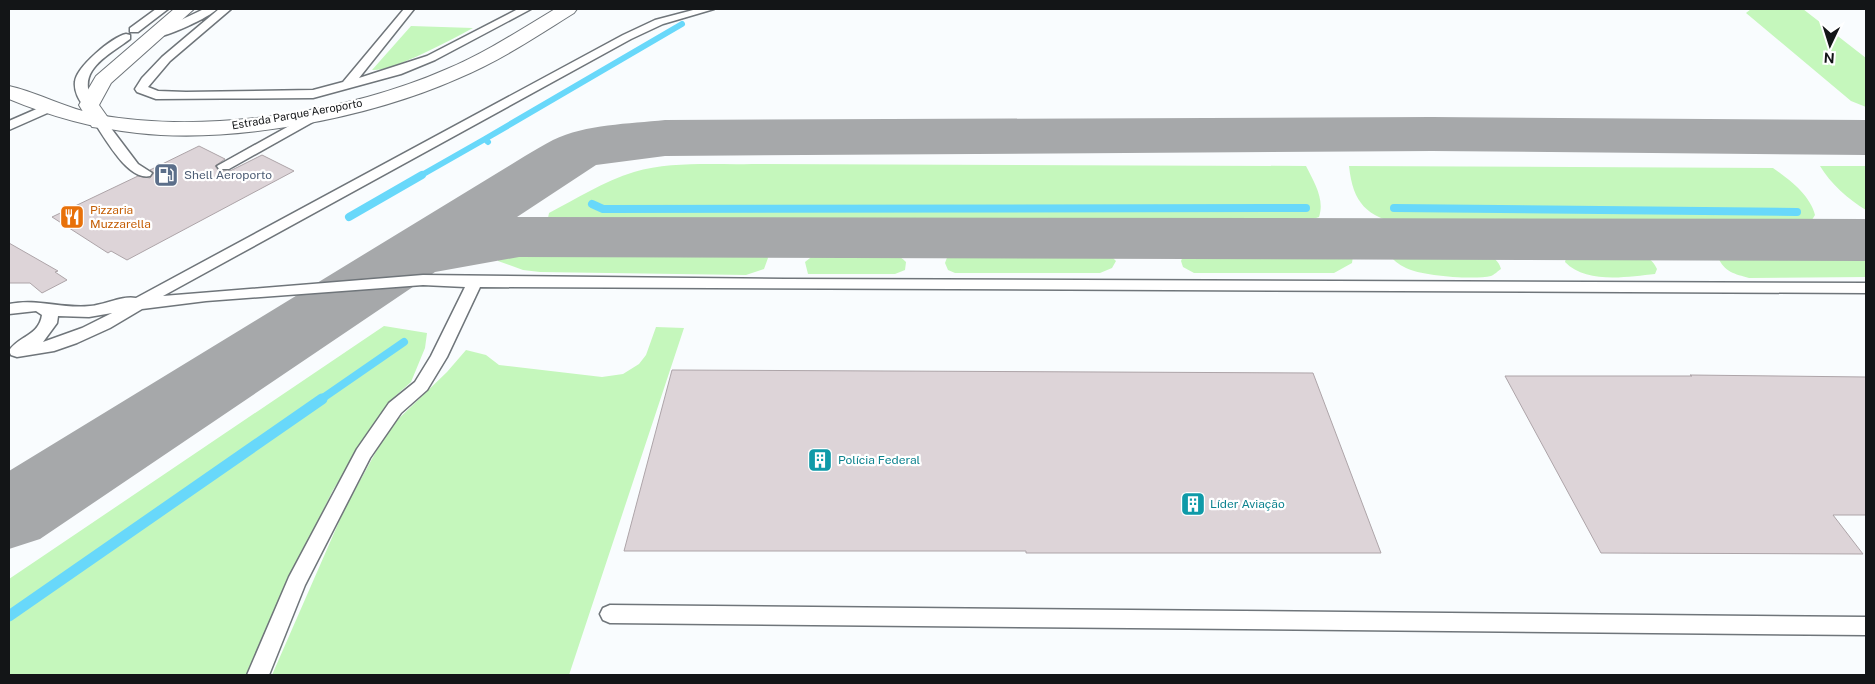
<svg xmlns="http://www.w3.org/2000/svg" width="1875" height="684" viewBox="0 0 1875 684" font-family="'Public Sans',sans-serif">
<style>
.green{fill:#c5f7bc}
.lines{fill:none;stroke-linecap:round;stroke-linejoin:round}
.stream-far2{stroke:#68d8fa;stroke-width:6}
.stream-far1{stroke:#68d8fa;stroke-width:8}
.stream{stroke:#68d8fa;stroke-width:11}
.taxiway{fill:#a6a8aa;fill-rule:evenodd}
.building{fill:#ddd4d8;stroke:#ada4a8}
.service-casing{stroke:#6f757a;stroke-width:3}
.minor-casing{stroke:#6f757a;stroke-width:2}
.secondary-casing{stroke:#6f757a;stroke-width:2}
.service{fill:#fff;fill-rule:evenodd}
.minor{fill:#fff;fill-rule:evenodd}
.secondary{fill:#fff;fill-rule:evenodd}
.labels{text-anchor:middle;dominant-baseline:central;stroke-width:4.5;stroke-linejoin:round;paint-order:stroke}
.far-street-label{font-size:11px;fill:#131517;stroke:#fff}
.service-label{font-size:12px;fill:#4e5e75;stroke:#fff;text-anchor:start}
.food-label{font-size:12px;fill:#c56008;stroke:#fff;text-anchor:start}
.culture-label{font-size:12px;fill:#0d838f;stroke:#fff;text-anchor:start}
</style>
<rect width="100%" height="100%" fill="#f9fcfe"/>
<path class="green" d="M 1751,9 L 1803,9 L 1866,58 L 1866,107 L 1851,101 L 1746,13 Z
M 411,26 L 473,28 C 452,39 395,71 372,70 Z
M 752,164 L 1306,166 C 1314,182 1325,199 1319,217 L 1304,222 L 556,221 L 548,218 L 549,213 C 576,199 604,181 634,172 C 672,161 714,165 752,164 Z
M 1349,166 L 1773,168 C 1790,180 1810,195 1815,215 L 1810,223 L 1800,227 L 1402,225 C 1367,216 1353,204 1349,166 Z
M 1820,166 L 1866,166 L 1866,210 C 1849,200 1830,183 1820,166 Z
M 752,245 L 763,250 L 768,258 L 764,269 L 746,275 L 540,272 L 523,270 L 498,261 L 498,254 L 503,247 Z
M 830,248 C 855,249 887,243 906,262 L 905,270 L 895,274 L 808,274 L 805,262 L 815,254 Z
M 975,248 L 1094,249 L 1108,253 L 1116,261 L 1112,268 L 1100,273 L 955,273 L 948,270 L 945,263 L 948,255 L 960,250 Z
M 1192,250 L 1341,250 L 1349,252 L 1353,256 L 1352,263 L 1334,273 L 1194,273 L 1183,267 L 1181,261 L 1184,254 Z
M 1385,250 L 1479,251 C 1489,255 1498,258 1501,269 C 1498,271 1494,275 1491,276 C 1474,280 1421,276 1406,268 C 1397,264 1391,258 1385,250 Z
M 1625,250 C 1638,254 1651,255 1657,269 L 1655,274 C 1627,277 1586,284 1565,262 L 1568,251 Z
M 1723,251 L 1866,252 L 1866,277 L 1749,278 C 1735,274 1724,272 1718,257 Z
M 384,326 L 427,333 L 425,348 L 411,382 L 392,399 L 333,490 L 282,594 L 249,675 L 9,675 L 9,579 Z
M 656,327 L 684,328 L 569,675 L 272,675 L 345,508 L 389,428 L 447,372 L 466,350 L 486,355 L 499,365 L 602,377 L 623,374 L 639,364 L 646,355 Z"/>
<g class="lines">
<path class="stream-far2" d="M 488,142 L 485,139 L 682,24
M 420,176 L 485,139"/>
<path class="stream-far1" d="M 592,204 L 603,209 L 1306,208
M 1394,208 L 1797,212
M 349,217 L 422,175
M 320,400 L 404,342"/>
<path class="stream" d="M 9,616 L 322,399"/>
<path class="taxiway" d="M 1432,117 L 1866,120 L 1866,155 L 1432,151 L 665,156 L 596,165 L 517,217 L 1866,219 L 1866,261 L 519,257 L 435,272 L 40,539 L 9,549 L 9,471 L 525,156 C 534,151 543,145 553,140 C 586,124 629,124 665,120 Z"/>
</g>
<path class="building" d="M 199,146 L 225,159 L 215,166 L 219,171 L 230,171 L 262,155 L 294,171 L 127,260 L 111,251 L 108,253 L 52,217 L 138,176 L 150,178 L 154,173 L 150,170 Z
M 9,243 L 58,271 L 55,272 L 67,280 L 42,293 L 30,283 L 9,283 Z
M 672,370 L 1313,373 L 1381,553 L 1026,553 L 1026,551 L 624,551 Z
M 1690,375 L 1866,377 L 1866,515 L 1833,515 L 1863,554 L 1601,553 L 1505,376 L 1692,376 Z"/>
<g class="lines">
<defs>
<path id="service" d="M 156,9 L 168,9 L 138,32 L 130,32 L 130,28 Z
M 204,9 L 217,9 C 210,17 162,40 151,37 L 149,35 Z
M 219,9 L 231,9 L 170,61 L 148,87 L 158,91 L 186,92 L 313,90 L 343,82 L 404,9 L 414,9 L 359,78 L 427,56 L 518,9 L 531,9 L 435,60 L 401,74 L 313,98 L 156,99 L 137,92 L 135,89 L 142,78 L 162,57 Z
M 697,9 L 714,9 L 663,24 L 631,39 L 163,296 L 423,275 L 785,279 L 1866,283 L 1866,293 L 480,287 L 447,357 L 427,390 L 401,413 L 370,458 L 305,585 L 269,675 L 247,675 L 289,577 L 357,449 L 389,403 L 415,382 L 431,356 L 465,287 L 423,285 L 206,301 L 142,309 L 110,328 L 77,343 L 54,351 L 17,357 L 11,355 L 9,351 C 18,336 39,336 42,315 L 36,311 L 9,314 L 9,304 C 38,298 61,309 90,306 C 104,305 123,295 136,298 L 623,35 L 655,20 ZM 112,313 L 82,328 L 43,342 L 57,323 L 58,316 L 89,317 Z
M 126,34 L 130,35 L 130,39 C 106,57 73,72 95,105 L 89,109 L 85,108 C 79,100 74,92 75,82 C 76,67 112,37 126,34 Z
M 48,104 L 52,105 L 54,108 L 52,111 L 9,130 L 9,121 Z
M 316,111 L 320,112 L 322,115 L 320,118 L 229,169 L 219,169 L 217,166 Z
M 100,118 L 104,119 L 138,164 L 152,173 L 150,176 C 128,181 105,138 94,122 Z
M 610,605 L 1866,617 L 1866,635 L 610,623 L 603,620 L 600,614 L 603,608 Z"/>
<path id="minor" d="M 174,9 L 194,9 L 111,83 L 99,105 L 111,122 L 108,127 L 100,128 L 92,127 L 79,105 L 96,76 Z"/>
<path id="secondary" d="M 555,9 L 577,9 L 574,13 C 537,36 500,61 459,78 C 369,118 235,144 137,133 C 92,128 50,116 9,99 L 9,86 C 40,93 67,109 99,115 C 206,134 347,113 447,69 C 485,53 520,30 555,9 Z"/>
</defs>
<use href="#service" class="service-casing"/>
<use href="#minor" class="minor-casing"/>
<use href="#secondary" class="secondary-casing"/>
<use href="#service" class="service"/>
<use href="#minor" class="minor"/>
<use href="#secondary" class="secondary"/>
</g>
<defs>
<symbol id="fuel-square" viewBox="-11 -11 22 22"><rect x="-9" y="-9" width="18" height="18" rx="4" fill="#5c6f8a" stroke="#fff"/><path d="M-5.5-6h7V0h2V4h1.3V-2.5L3-4.5l.8-.8L6-3V5H2.5V1h-1V6h-7ZM-4.2-4.7v3.2H.2V-4.7Z" fill="#fff"/></symbol>
<symbol id="restaurant-square" viewBox="-11 -11 22 22"><rect x="-9" y="-9" width="18" height="18" rx="4" fill="#e8710a" stroke="#fff"/><path d="M-5-6h1v4h1v-4h1v4h1v-4h1v5L-1.5 .5V6h-2V.5L-5-1ZM5-6V6H3V1.5H1.5Q1.5-4 5-6Z" fill="#fff"/></symbol>
<symbol id="building-square" viewBox="-11 -11 22 22"><rect x="-9" y="-9" width="18" height="18" rx="4" fill="#0f9aa8" stroke="#fff"/><path d="M-4-6H4V6H1V3H-1V6H-4ZM-2.5-4.3h1.7v1.8h-1.7ZM.8-4.3h1.7v1.8H.8ZM-2.5-1h1.7V.8h-1.7ZM.8-1h1.7V.8H.8Z" fill="#fff"/></symbol>
</defs>
<g fill-rule="evenodd">
<use href="#fuel-square" x="152" y="161" width="28" height="28"/>
<use href="#restaurant-square" x="58" y="203" width="28" height="28"/>
<use href="#building-square" x="806" y="446" width="28" height="28"/>
<use href="#building-square" x="1179" y="490" width="28" height="28"/>
</g>
<g class="labels">
<g class="far-street-label">
<text transform="translate(297 114) rotate(-10)">Estrada Parque Aeroporto</text>
</g>
<g class="service-label">
<text x="184" y="175">Shell Aeroporto</text>
</g>
<g class="food-label">
<text x="90" y="210">Pizzaria<tspan x="90" dy="14">Muzzarella</tspan></text>
</g>
<g class="culture-label">
<text x="838" y="460">Polícia Federal</text>
<text x="1210" y="504">Líder Aviação</text>
</g>
</g>
<rect width="1875" height="684" fill="none" stroke="#131517" stroke-width="20"/>
<g transform="translate(1830 45) rotate(184)" stroke="#ffffff" stroke-width="4" paint-order="stroke">
<path d="M0-4L9 19L0 12L-9 19Z" fill="#131517"/>
<text y="-8" font-size="14" font-weight="bold" text-anchor="middle" fill="#131517">N</text>
</g>
</svg>
